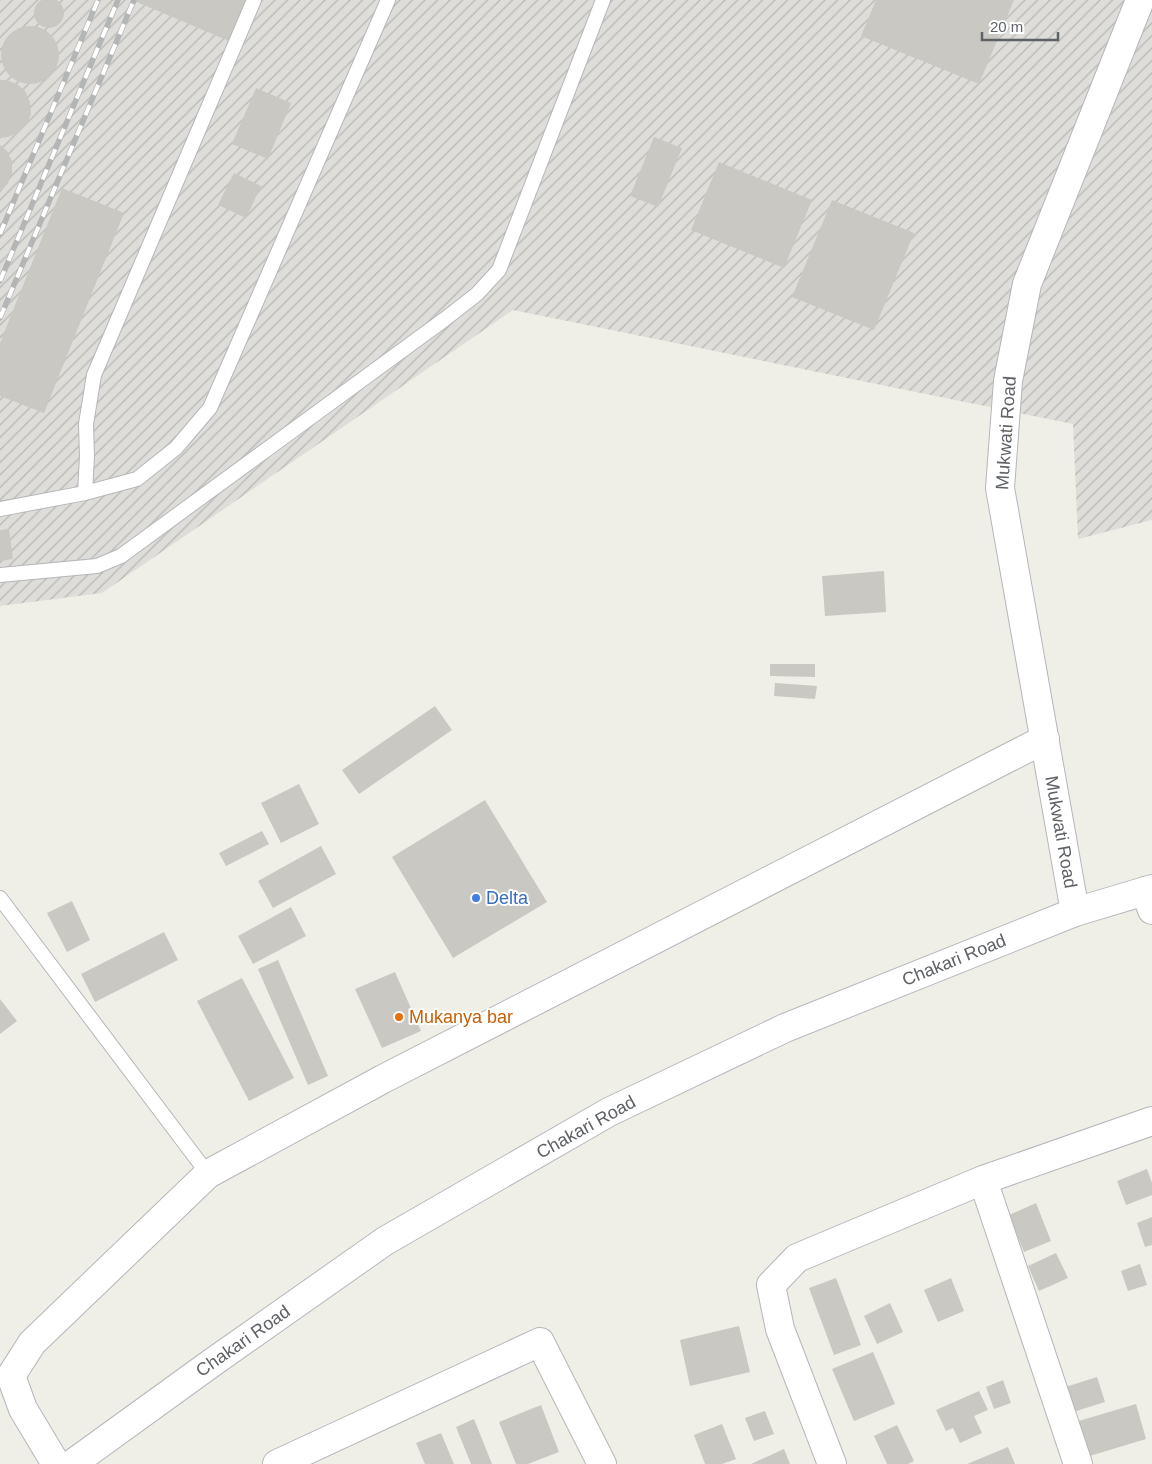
<svg xmlns="http://www.w3.org/2000/svg" width="1152" height="1464" viewBox="0 0 1152 1464" font-family="Helvetica,sans-serif">
<style>
.industrial{fill:url(#industrial-furrows)}
.building{fill:#cac8c3}
.lines{fill:none;stroke-linecap:round;stroke-linejoin:round}
.lane-casing{stroke:#b4b6ba;stroke-width:16}
.street-casing{stroke:#b4b6ba;stroke-width:30}
.secondary-casing{stroke:#b5b8bc;stroke-width:30}
.lane{stroke:#fff;stroke-width:14}
.street{stroke:#fff;stroke-width:28}
.secondary{stroke:#fff;stroke-width:28}
.rail-casing{stroke:#b4b5b5;stroke-width:5.5}
.rail{stroke:#fff;stroke-width:4;stroke-dasharray:11;stroke-linecap:butt}
.shop-dot{fill:#3f7fe0;stroke:#fff;stroke-width:2}
.food-dot{fill:#e8710a;stroke:#fff;stroke-width:2}
.labels{text-anchor:middle;dominant-baseline:central;stroke-width:4;stroke-linejoin:round;paint-order:stroke}
.street-label{font-size:18px;fill:#5e6165;stroke:#fff}
.shop-label{font-size:18px;fill:#366cbe;stroke:#fff;text-anchor:start}
.food-label{font-size:18px;fill:#c56008;stroke:#fff;text-anchor:start}
</style>
<defs>
<pattern id="industrial-furrows" width="10" height="10" patternUnits="userSpaceOnUse" patternTransform="scale(1.25)"><rect width="10" height="10" fill="#deddd9"/><path d="M-1 1l2-2M0 10L10 0M9 11l2-2" fill="none" stroke="#b7b7b4"/></pattern>
</defs>
<rect width="100%" height="100%" fill="#efeee7"/>
<path class="industrial" d="M 0,0 L 1152,0 L 1152,520 L 1078,539 L 1073,424 L 513,310 L 102,593 L 0,606 Z"/>
<path class="building" d="M34 13a15 15 0 1 1 30 0a15 15 0 1 1-30 0Z
M 132,0 L 247,0 L 229,41 Z
M 876,0 L 1014,0 L 979,84 L 861,36 Z
M1 55a29 29 0 1 1 58 0a29 29 0 1 1-58 0Z
M 0,80 L 6,80 L 17,84 L 25,91 L 30,102 L 31,114 L 27,124 L 19,132 L 8,137 L 0,138 Z
M 256,88 L 291,103 L 268,159 L 232,144 Z
M 654,137 L 682,148 L 658,207 L 630,196 Z
M 0,145 L 7,151 L 12,161 L 12,173 L 8,183 L 0,193 Z
M 719,162 L 812,200 L 784,268 L 691,230 Z
M 234,173 L 261,186 L 246,218 L 218,205 Z
M 62,188 L 124,213 L 44,413 L 0,396 L 0,343 Z
M 832,200 L 914,233 L 874,330 L 792,297 Z
M 9,529 L 13,559 L 0,561 L 0,530 Z
M 884,571 L 886,612 L 825,616 L 822,576 Z
M 770,664 L 815,664 L 815,677 L 770,676 Z
M 775,683 L 817,686 L 815,699 L 774,696 Z
M 435,706 L 452,730 L 359,794 L 342,770 Z
M 299,784 L 319,824 L 281,843 L 261,803 Z
M 485,800 L 547,902 L 453,958 L 392,857 Z
M 262,831 L 269,844 L 226,866 L 219,853 Z
M 321,846 L 336,874 L 273,908 L 258,881 Z
M 72,901 L 90,940 L 67,952 L 47,913 Z
M 291,907 L 306,936 L 253,964 L 238,936 Z
M 164,932 L 178,960 L 95,1002 L 81,974 Z
M 278,960 L 328,1076 L 308,1085 L 258,969 Z
M 395,972 L 421,1031 L 382,1048 L 355,989 Z
M 242,978 L 294,1078 L 249,1101 L 197,1001 Z
M 0,999 L 17,1021 L 0,1034 Z
M 1147,1169 L 1152,1183 L 1152,1195 L 1126,1205 L 1117,1181 Z
M 1036,1203 L 1051,1241 L 1024,1252 L 1009,1215 Z
M 1152,1217 L 1152,1245 L 1145,1247 L 1137,1223 Z
M 1056,1253 L 1068,1278 L 1039,1291 L 1028,1266 Z
M 1140,1264 L 1147,1285 L 1128,1291 L 1121,1271 Z
M 836,1278 L 861,1345 L 834,1355 L 809,1288 Z
M 951,1278 L 964,1311 L 938,1322 L 924,1290 Z
M 890,1303 L 903,1332 L 877,1344 L 864,1316 Z
M 739,1326 L 750,1372 L 690,1386 L 680,1340 Z
M 873,1352 L 895,1404 L 854,1421 L 832,1369 Z
M 1097,1377 L 1105,1402 L 1067,1414 L 1059,1389 Z
M 1003,1380 L 1011,1403 L 994,1409 L 986,1387 Z
M 979,1391 L 988,1410 L 974,1416 L 982,1433 L 960,1443 L 953,1428 L 946,1431 L 936,1410 Z
M 1136,1404 L 1146,1439 L 1083,1458 L 1072,1423 Z
M 541,1405 L 559,1452 L 528,1464 L 516,1464 L 499,1422 Z
M 765,1411 L 774,1434 L 754,1441 L 745,1418 Z
M 474,1419 L 492,1464 L 471,1464 L 456,1427 Z
M 722,1424 L 736,1459 L 722,1464 L 705,1464 L 694,1435 Z
M 897,1425 L 914,1461 L 908,1464 L 887,1464 L 874,1436 Z
M 441,1433 L 454,1464 L 425,1464 L 416,1443 Z
M 1008,1447 L 1015,1464 L 967,1464 Z
M 784,1449 L 790,1464 L 751,1464 Z"/>
<g class="lines">
<defs>
<path id="lane" d="M 85,493 L 87,456 L 86,424 L 94,375 L 254,0
M 0,509 L 85,493 L 137,479 L 176,448 L 210,408 L 388,0
M 0,575 L 97,566 L 121,556 L 445,319 L 477,294 L 499,270 L 603,0
M 0,898 L 208,1174"/>
<path id="street" d="M 1145,891 L 1152,910
M 1075,912 L 1000,488 L 1008,381 L 1027,284 L 1140,0
M 983,1180 L 1078,1464
M 56,1464 L 23,1409 L 11,1376 L 32,1343 L 208,1174 L 383,1079 L 1045,739
M 277,1464 L 540,1342 L 602,1464
M 832,1464 L 780,1329 L 771,1285 L 797,1258 L 983,1180 L 1152,1121"/>
<path id="secondary" d="M 72,1464 L 213,1362 L 385,1241 L 609,1112 L 785,1028 L 1075,912 L 1152,889"/>
</defs>
<use href="#lane" class="lane-casing"/>
<use href="#street" class="street-casing"/>
<use href="#secondary" class="secondary-casing"/>
<use href="#lane" class="lane"/>
<use href="#street" class="street"/>
<use href="#secondary" class="secondary"/>
<defs>
<path id="rail" d="M 0,234 L 98,0
M 0,281 L 118,0
M 0,318 L 134,0"/>
</defs>
<use href="#rail" class="rail-casing"/>
<use href="#rail" class="rail"/>
</g>
<circle class="shop-dot" cx="476" cy="898" r="5"/>
<circle class="food-dot" cx="399" cy="1017" r="5"/>
<g class="labels">
<g class="street-label">
<text transform="translate(1006 433) rotate(-86)">Mukwati Road</text>
<text transform="translate(1061 832) rotate(80)">Mukwati Road</text>
<text transform="translate(954 960) rotate(-22)">Chakari Road</text>
<text transform="translate(586 1127) rotate(-29)">Chakari Road</text>
<text transform="translate(243 1341) rotate(-35)">Chakari Road</text>
</g>
<g class="shop-label">
<text x="486" y="898">Delta</text>
</g>
<g class="food-label">
<text x="409" y="1017">Mukanya bar</text>
</g>
</g>
<path d="M982 32v8h76v-8" fill="none" stroke="#5e6165" stroke-width="2.5"/>
<text x="990" y="32" font-size="15" fill="#5e6165" stroke="#ffffff" stroke-width="4" paint-order="stroke">20 m</text>
</svg>
